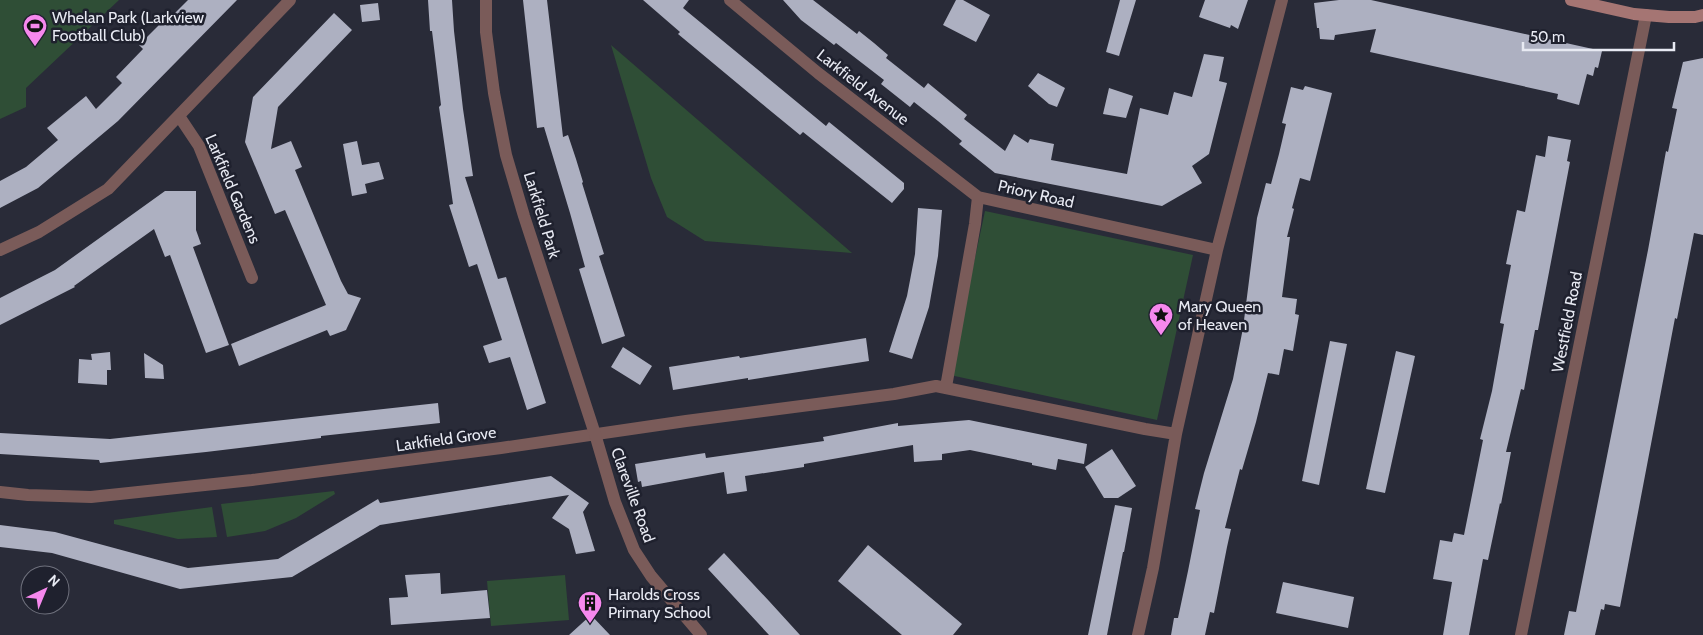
<svg xmlns="http://www.w3.org/2000/svg" width="1703" height="635" viewBox="0 0 1703 635" font-family="Cabin,sans-serif">
<style>
.green{fill:#2f4e36}
.building{fill:#adb0c1}
.lines{fill:none;stroke-linecap:round;stroke-linejoin:round}
.minor{stroke:#7a5b59;stroke-width:12}
.tertiary{stroke:#7a5b59;stroke-width:12}
.secondary{stroke:#a57573;stroke-width:12}
.labels{text-anchor:middle;dominant-baseline:central;stroke-width:5;stroke-linejoin:round;paint-order:stroke}
.poi-label{font-size:16px;fill:#e8eaf3;stroke:#1f212e;text-anchor:start}
.street-label{font-size:16px;fill:#e8eaf3;stroke:#1f212e}
</style>
<rect width="100%" height="100%" fill="#292b38"/>
<path class="green" d="M 0,0 L 119,0 L 26,88 L 26,107 L 0,119 Z
M 611,45 L 852,253 L 705,241 L 667,217 L 651,178 Z
M 985,211 L 1193,255 L 1157,420 L 950,375 Z
M 334,491 L 335,494 L 296,518 L 265,531 L 227,537 L 221,504 Z
M 212,507 L 217,537 L 178,539 L 114,524 L 114,520 Z
M 565,575 L 569,620 L 491,626 L 487,581 Z"/>
<path class="building" d="M 188,0 L 237,0 L 118,121 L 38,188 L 0,208 L 0,181 L 26,167 L 58,140 L 47,128 L 86,96 L 96,109 L 122,83 L 116,77 L 143,49 L 139,45 L 168,16 L 170,18 Z
M 428,0 L 452,0 L 454,31 L 463,109 L 473,176 L 465,177 L 498,279 L 506,277 L 546,403 L 527,410 L 510,357 L 489,363 L 483,346 L 502,340 L 477,264 L 469,267 L 449,205 L 453,204 L 439,107 L 441,105 L 432,31 L 430,31 Z
M 523,0 L 547,0 L 563,137 L 568,135 L 576,159 L 583,182 L 582,183 L 604,254 L 599,256 L 625,336 L 602,344 L 579,269 L 585,267 L 570,213 L 544,127 L 537,128 Z
M 643,0 L 689,0 L 683,8 L 826,126 L 829,122 L 904,183 L 904,189 L 892,203 L 803,132 L 800,135 L 767,108 L 678,34 L 680,32 Z
M 783,0 L 813,0 L 857,34 L 859,31 L 874,43 L 888,55 L 886,58 L 924,88 L 928,83 L 967,115 L 964,119 L 1005,151 L 1014,134 L 1028,143 L 1030,139 L 1054,144 L 1051,160 L 1127,174 L 1140,108 L 1168,115 L 1174,92 L 1192,97 L 1204,54 L 1224,57 L 1219,81 L 1227,83 L 1209,154 L 1192,166 L 1202,183 L 1162,206 L 995,173 L 959,144 L 962,141 L 938,121 L 914,102 L 910,107 L 881,84 L 884,80 L 836,43 L 834,45 L 801,20 Z
M 956,0 L 963,0 L 990,15 L 976,42 L 943,25 Z
M 1120,0 L 1136,0 L 1119,56 L 1106,52 Z
M 1205,0 L 1248,0 L 1238,29 L 1231,25 L 1230,28 L 1199,17 Z
M 1339,0 L 1371,0 L 1602,51 L 1598,68 L 1595,67 L 1593,76 L 1587,74 L 1579,105 L 1557,99 L 1558,94 L 1370,52 L 1376,29 L 1335,35 L 1334,40 L 1320,39 L 1319,28 L 1317,28 L 1314,3 Z
M 378,3 L 380,20 L 362,22 L 360,5 Z
M 334,13 L 352,30 L 278,107 L 271,149 L 291,141 L 302,167 L 295,170 L 341,281 L 348,294 L 361,298 L 346,330 L 330,336 L 327,330 L 239,366 L 231,344 L 326,305 L 285,210 L 275,214 L 245,142 L 253,97 Z
M 1703,58 L 1703,235 L 1694,233 L 1677,319 L 1675,318 L 1620,607 L 1605,604 L 1604,610 L 1601,609 L 1595,635 L 1564,635 L 1569,611 L 1576,612 L 1648,250 L 1666,151 L 1668,152 L 1677,109 L 1672,108 L 1683,62 Z
M 1038,73 L 1065,88 L 1057,107 L 1049,104 L 1028,86 Z
M 1305,86 L 1332,93 L 1310,181 L 1300,178 L 1292,208 L 1294,209 L 1287,237 L 1290,237 L 1282,297 L 1297,299 L 1295,314 L 1299,315 L 1293,351 L 1284,349 L 1279,375 L 1268,373 L 1256,422 L 1242,470 L 1240,469 L 1225,528 L 1231,529 L 1227,547 L 1214,613 L 1210,612 L 1205,635 L 1171,635 L 1174,618 L 1178,618 L 1188,571 L 1200,510 L 1195,509 L 1204,473 L 1233,379 L 1243,328 L 1257,218 L 1266,183 L 1271,184 L 1279,154 L 1286,124 L 1282,123 L 1291,87 L 1303,90 Z
M 1109,88 L 1133,96 L 1126,118 L 1103,114 Z
M 1548,136 L 1571,140 L 1567,161 L 1570,162 L 1538,330 L 1535,330 L 1524,390 L 1521,389 L 1506,452 L 1511,452 L 1501,504 L 1500,503 L 1488,560 L 1483,559 L 1469,635 L 1443,635 L 1452,582 L 1433,579 L 1440,540 L 1452,542 L 1454,533 L 1464,535 L 1483,440 L 1480,439 L 1492,391 L 1504,324 L 1500,323 L 1511,265 L 1506,264 L 1517,210 L 1525,212 L 1536,155 L 1545,157 Z
M 357,141 L 362,165 L 379,162 L 384,179 L 365,184 L 367,193 L 352,196 L 343,144 Z
M 165,191 L 196,191 L 196,230 L 201,244 L 193,247 L 229,345 L 206,353 L 170,255 L 165,257 L 154,229 L 74,286 L 75,287 L 0,325 L 0,298 L 55,270 Z
M 918,208 L 942,210 L 938,256 L 929,307 L 912,359 L 889,352 L 907,296 L 915,254 Z
M 866,338 L 869,361 L 748,380 L 748,378 L 673,390 L 669,367 L 739,356 L 740,358 Z
M 1330,341 L 1347,344 L 1319,485 L 1302,481 Z
M 623,347 L 652,366 L 640,385 L 611,367 Z
M 1396,351 L 1415,356 L 1385,493 L 1366,489 Z
M 110,352 L 111,370 L 107,370 L 107,385 L 78,383 L 79,359 L 92,360 L 91,354 Z
M 144,353 L 163,365 L 164,379 L 145,378 Z
M 438,403 L 440,423 L 321,436 L 321,438 L 206,452 L 100,463 L 99,460 L 0,454 L 0,433 L 110,439 Z
M 969,420 L 1087,444 L 1084,464 L 1058,459 L 1056,470 L 1032,465 L 1032,463 L 970,450 L 942,454 L 942,460 L 914,462 L 913,445 L 804,464 L 804,467 L 745,476 L 747,491 L 727,494 L 724,472 L 642,487 L 641,481 L 638,482 L 635,464 L 705,453 L 706,458 L 824,441 L 823,437 L 898,423 L 898,426 Z
M 1112,449 L 1136,486 L 1118,498 L 1104,498 L 1085,467 Z
M 551,476 L 589,503 L 583,512 L 595,551 L 576,554 L 569,529 L 552,518 L 569,495 L 380,525 L 292,577 L 180,589 L 52,553 L 0,547 L 0,525 L 55,532 L 188,568 L 278,559 L 378,499 L 380,503 Z
M 1115,505 L 1132,508 L 1124,552 L 1123,552 L 1107,635 L 1088,635 Z
M 868,545 L 962,624 L 953,635 L 902,635 L 838,581 Z
M 724,553 L 769,601 L 800,635 L 769,635 L 708,569 Z
M 440,573 L 441,594 L 487,590 L 490,618 L 391,625 L 389,598 L 408,597 L 405,575 Z
M 1283,582 L 1354,597 L 1348,628 L 1276,613 Z
M 591,615 L 610,635 L 569,635 Z"/>
<g class="lines">
<path class="minor" d="M 730,0 L 818,73 L 978,197 L 1217,250
M 179,116 L 199,146 L 252,278
M 0,250 L 39,232 L 108,189 L 290,0
M 946,387 L 975,224 L 978,197
M 0,492 L 28,495 L 91,497 L 252,480 L 501,448 L 686,421 L 894,394 L 936,386 L 1145,429 L 1176,434
M 1138,635 L 1153,568 L 1176,434 L 1217,250 L 1282,0
M 1521,635 L 1646,15"/>
<path class="tertiary" d="M 486,0 L 486,32 L 494,93 L 506,155 L 524,216 L 595,434 L 615,502 L 634,550 L 651,576 L 701,635"/>
<path class="secondary" d="M 1571,0 L 1634,14 L 1669,17 L 1695,17 L 1703,15"/>
</g>
<defs>
<symbol id="stadium-pin" viewBox="-11 -11 22 30"><path d="M0 17L-7.5 6A9.5 9.5 0 1 1 7.5 6Z" fill="#f688ed" stroke="#1f212e"/><path d="M0-5a6.5 5 0 1 0 0 10a6.5 5 0 1 0 0-10ZM-3.5-1.8h7v3.6h-7Z" fill="#111"/></symbol>
<symbol id="sight-pin" viewBox="-11 -11 22 30"><path d="M0 17L-7.5 6A9.5 9.5 0 1 1 7.5 6Z" fill="#f688ed" stroke="#1f212e"/><path d="M0-6L1.8-2.2L6-1.7L2.9 1.2L3.7 5.4L0 3.3L-3.7 5.4L-2.9 1.2L-6-1.7L-1.8-2.2Z" fill="#111"/></symbol>
<symbol id="building-pin" viewBox="-11 -11 22 30"><path d="M0 17L-7.5 6A9.5 9.5 0 1 1 7.5 6Z" fill="#f688ed" stroke="#1f212e"/><path d="M-4-6H4V6H1V3H-1V6H-4ZM-2.5-4.3h1.7v1.8h-1.7ZM.8-4.3h1.7v1.8H.8ZM-2.5-1h1.7V.8h-1.7ZM.8-1h1.7V.8H.8Z" fill="#111"/></symbol>
</defs>
<g fill-rule="evenodd">
<use href="#stadium-pin" x="21" y="12" width="28" height="38"/>
<use href="#sight-pin" x="1147" y="301" width="28" height="38"/>
<use href="#building-pin" x="576" y="589" width="28" height="38"/>
</g>
<g class="labels">
<g class="poi-label">
<text x="52" y="17">Whelan Park (Larkview<tspan x="52" dy="18">Football Club)</tspan></text>
<text x="1178" y="306">Mary Queen<tspan x="1178" dy="18">of Heaven</tspan></text>
<text x="608" y="594">Harolds Cross<tspan x="608" dy="18">Primary School</tspan></text>
</g>
<g class="street-label">
<text transform="translate(863 87) rotate(38)">Larkfield Avenue</text>
<text transform="translate(233 189) rotate(67)">Larkfield Gardens</text>
<text transform="translate(1036 194) rotate(13)">Priory Road</text>
<text transform="translate(542 215) rotate(73)">Larkfield Park</text>
<text transform="translate(1567 322) rotate(-79)">Westfield Road</text>
<text transform="translate(446 439) rotate(-8)">Larkfield Grove</text>
<text transform="translate(633 495) rotate(70)">Clareville Road</text>
</g>
</g>
<g transform="translate(45 590) rotate(44)"><circle r="24" fill="#1f212e" stroke="#6f717d"/>
<path d="M0-4L9 19L0 12L-9 19Z" fill="#f688ed"/>
<text y="-8" font-size="14" font-weight="bold" text-anchor="middle" fill="#e8eaf3">N</text>
</g>
<path d="M1523 42v8h151v-8" fill="none" stroke="#e8eaf3" stroke-width="2.5"/>
<text x="1530" y="42" font-size="15" fill="#e8eaf3" stroke="#1f212e" stroke-width="4" paint-order="stroke">50 m</text>
</svg>
